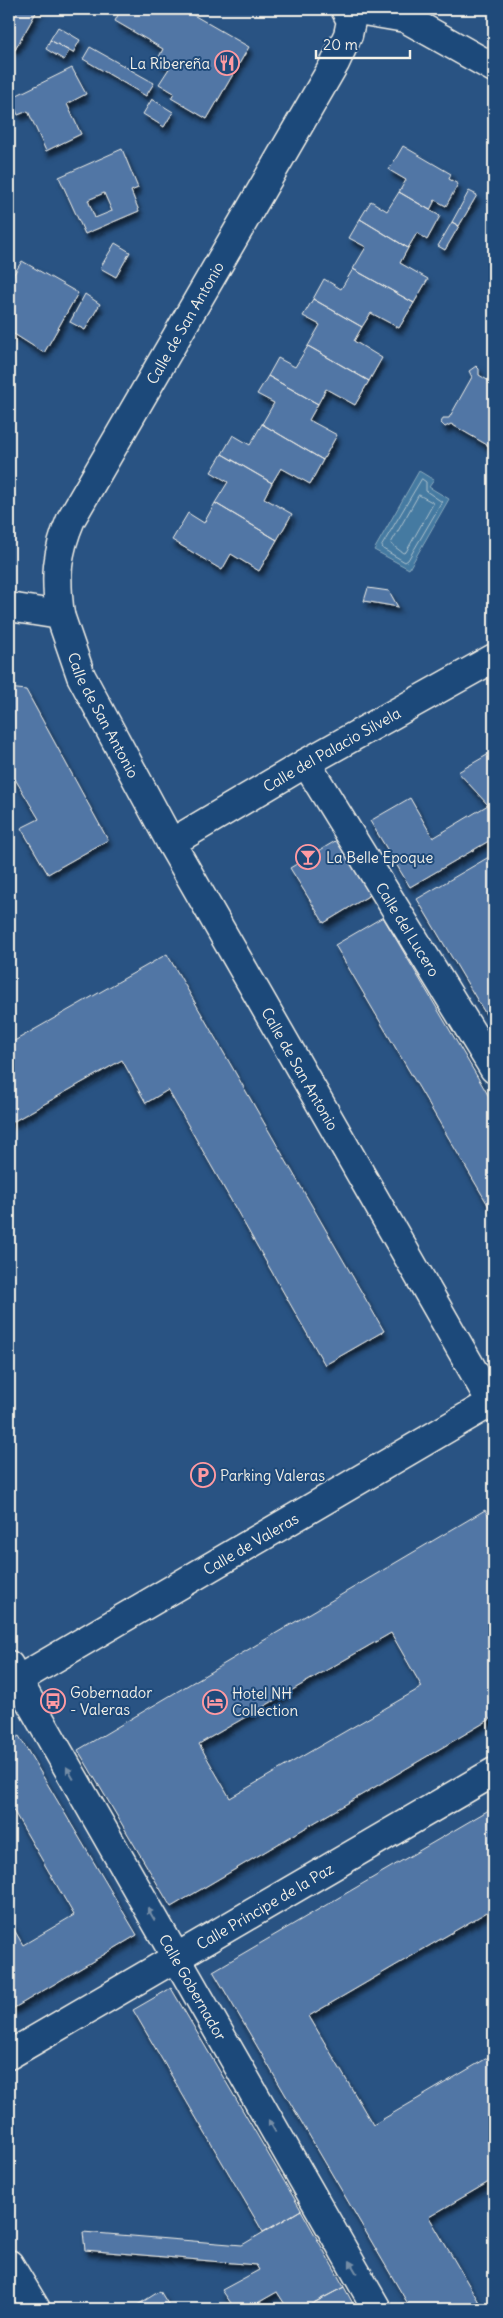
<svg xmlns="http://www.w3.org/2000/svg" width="503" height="2318" viewBox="0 0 503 2318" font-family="Delius,sans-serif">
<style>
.water{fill:#447aa1;stroke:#8aaabd}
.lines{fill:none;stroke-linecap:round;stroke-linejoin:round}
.shore{stroke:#aec1cc;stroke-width:1}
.building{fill:#5176a5;stroke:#f4f1e8;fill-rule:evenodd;filter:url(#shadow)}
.minor-casing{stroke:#f4f1e8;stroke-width:31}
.tertiary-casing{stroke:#f4f1e8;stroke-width:31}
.minor{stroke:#1f4a7a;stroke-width:28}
.tertiary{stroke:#1f4a7a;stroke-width:28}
.oneway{fill:#748da6}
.labels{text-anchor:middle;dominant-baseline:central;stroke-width:4;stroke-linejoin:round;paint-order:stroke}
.poi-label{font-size:15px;fill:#f4f1e8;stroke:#1f4a7a;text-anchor:start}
.street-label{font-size:15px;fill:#f4f1e8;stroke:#1f4a7a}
</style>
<defs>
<filter id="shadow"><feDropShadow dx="3" dy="5.5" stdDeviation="2.5" flood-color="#0009"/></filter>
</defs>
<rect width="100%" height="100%" fill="#295383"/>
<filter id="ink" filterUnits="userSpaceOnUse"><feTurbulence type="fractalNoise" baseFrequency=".02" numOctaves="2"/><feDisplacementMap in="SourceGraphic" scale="10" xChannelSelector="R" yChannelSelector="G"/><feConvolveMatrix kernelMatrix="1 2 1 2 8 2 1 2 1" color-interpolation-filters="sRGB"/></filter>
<g filter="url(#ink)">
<path class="water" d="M 419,471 L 434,480 L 429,487 L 449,499 L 409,569 L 374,550 Z"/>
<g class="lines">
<path class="shore" d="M 422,479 L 426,482 L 426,491 L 442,502 L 408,560 L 405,562 L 383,549 L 382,546 Z
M 419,495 L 432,502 L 433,504 L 406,552 L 403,553 L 391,544 Z"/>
</g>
<path class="building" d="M 9,9 L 42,9 L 38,9 L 15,50 L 9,46 Z
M 121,9 L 183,9 L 249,47 L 207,119 L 171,98 L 174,93 L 159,84 L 170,67 L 157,61 L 163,49 L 115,21 Z
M 58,27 L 80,40 L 73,53 L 50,40 Z
M 50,40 L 69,51 L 64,60 L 46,49 Z
M 90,47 L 154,83 L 146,96 L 83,59 Z
M 72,68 L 86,94 L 67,104 L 81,134 L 46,151 L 28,111 L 18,115 L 11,98 Z
M 152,99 L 173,112 L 164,127 L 143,114 Z
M 403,146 L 451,174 L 449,179 L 458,184 L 446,206 L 435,200 L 430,210 L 399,192 L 406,180 L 389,170 Z
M 122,149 L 138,188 L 131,191 L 139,211 L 85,234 L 59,177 ZM 104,193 L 112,211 L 95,218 L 88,200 Z
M 469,191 L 477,195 L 459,226 L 452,222 Z
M 399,192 L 440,216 L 427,240 L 417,233 L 408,248 L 360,219 L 371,201 L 387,211 Z
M 360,219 L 408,248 L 400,263 L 428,279 L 414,303 L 353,269 L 366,247 L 349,238 Z
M 452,222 L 459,226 L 445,250 L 438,246 Z
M 115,243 L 130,252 L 116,277 L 100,268 Z
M 22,261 L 78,293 L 44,353 L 14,334 L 12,336 L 9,334 L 9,282 Z
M 353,269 L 414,303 L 399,328 L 371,313 L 362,327 L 313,299 L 324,279 L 341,289 Z
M 85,294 L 100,304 L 85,330 L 70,322 Z
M 313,299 L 362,327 L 354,341 L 382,358 L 369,381 L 308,346 L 320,325 L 303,316 Z
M 308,346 L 369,381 L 355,405 L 326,389 L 318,404 L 268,376 L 278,358 L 295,367 Z
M 476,366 L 479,369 L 479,375 L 494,384 L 494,449 L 451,424 L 445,427 L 441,423 L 443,418 L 449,418 L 472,377 L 469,371 Z
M 268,376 L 318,404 L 309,420 L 337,435 L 323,460 L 262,424 L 274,403 L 257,394 Z
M 262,424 L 323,460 L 310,484 L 281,468 L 272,483 L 222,454 L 233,435 L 250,445 Z
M 222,454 L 272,483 L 264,498 L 292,514 L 277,540 L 215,503 L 228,482 L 211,472 Z
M 215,503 L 277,540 L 259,571 L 231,554 L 222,570 L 172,540 L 188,513 L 204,523 Z
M 368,588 L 389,591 L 398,607 L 364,601 Z
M 9,688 L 26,690 L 108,840 L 48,874 L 21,828 L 39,819 L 9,769 Z
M 494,751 L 494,838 L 410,887 L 370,821 L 410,798 L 433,838 L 488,805 L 458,772 Z
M 337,840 L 370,895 L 324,923 L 290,868 Z
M 494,854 L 494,1028 L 417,899 Z
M 383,917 L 494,1105 L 494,1215 L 335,945 Z
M 167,954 L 384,1331 L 325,1365 L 168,1090 L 146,1103 L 122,1060 L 9,1124 L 9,1044 Z
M 485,1510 L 494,1525 L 494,1717 L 171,1907 L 78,1750 ZM 391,1633 L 422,1687 L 230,1798 L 199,1744 Z
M 19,1736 L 137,1935 L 9,2011 L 9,1921 L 23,1945 L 74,1915 L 9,1803 L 9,1742 Z
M 494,1807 L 494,1908 L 309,2016 L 373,2125 L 494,2054 L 494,2179 L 429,2217 L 483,2309 L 411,2309 L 213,1971 Z
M 171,1988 L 301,2210 L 263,2232 L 133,2010 Z
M 301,2210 L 344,2287 L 302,2309 L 288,2309 L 277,2292 L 247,2309 L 235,2309 L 222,2290 L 259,2270 L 256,2265 L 85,2250 L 83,2232 L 242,2245 Z
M 344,2287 L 356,2309 L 302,2309 Z
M 160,2291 L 171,2309 L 131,2309 Z"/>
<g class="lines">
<defs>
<g id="minor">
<path d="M 352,9 L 405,18 L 494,68"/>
<path id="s1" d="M 9,607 L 60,615 L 81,676 L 171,843 L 494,1407"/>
<path id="s2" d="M 306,763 L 494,1069"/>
<path id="s3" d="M 171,843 L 306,763 L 494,658"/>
<path id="s4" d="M 9,1665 L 377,2309"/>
<path id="s5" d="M 9,1685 L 492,1402"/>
<path id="s6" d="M 9,2055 L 494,1772"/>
<path d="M 9,2264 L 36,2309"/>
</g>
<g id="tertiary">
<path id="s7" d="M 60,615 C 55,577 56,554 71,519 L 335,63 L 348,35 L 351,21 L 345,9"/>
</g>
</defs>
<use href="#minor" class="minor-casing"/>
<use href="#tertiary" class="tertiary-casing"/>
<use href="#minor" class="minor"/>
<use href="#tertiary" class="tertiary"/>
</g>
<defs><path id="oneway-solid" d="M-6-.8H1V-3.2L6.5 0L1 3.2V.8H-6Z" transform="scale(1.25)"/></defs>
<g class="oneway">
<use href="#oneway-solid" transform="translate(70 1773) rotate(-120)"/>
<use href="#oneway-solid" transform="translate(151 1914) rotate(-120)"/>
<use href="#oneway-solid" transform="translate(272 2126) rotate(-120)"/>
<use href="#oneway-solid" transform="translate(353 2267) rotate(-120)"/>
</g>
</g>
<defs>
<symbol id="restaurant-ring" viewBox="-11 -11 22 22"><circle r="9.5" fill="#1f4a7a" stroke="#ff9aa2" stroke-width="1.5"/><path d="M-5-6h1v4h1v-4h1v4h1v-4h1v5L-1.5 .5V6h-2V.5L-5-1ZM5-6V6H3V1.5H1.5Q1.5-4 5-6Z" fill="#ff9aa2"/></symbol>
<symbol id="bar-ring" viewBox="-11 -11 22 22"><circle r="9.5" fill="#1f4a7a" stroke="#ff9aa2" stroke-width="1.5"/><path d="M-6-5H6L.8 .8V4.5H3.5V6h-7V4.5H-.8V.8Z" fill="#ff9aa2"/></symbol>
<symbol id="parking-ring" viewBox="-11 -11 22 22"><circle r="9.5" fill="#1f4a7a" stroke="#ff9aa2" stroke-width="1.5"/><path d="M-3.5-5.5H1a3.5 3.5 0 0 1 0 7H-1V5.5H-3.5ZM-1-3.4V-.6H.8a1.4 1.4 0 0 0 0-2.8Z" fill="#ff9aa2"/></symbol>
<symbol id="bus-ring" viewBox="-11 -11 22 22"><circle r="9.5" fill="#1f4a7a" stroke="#ff9aa2" stroke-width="1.5"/><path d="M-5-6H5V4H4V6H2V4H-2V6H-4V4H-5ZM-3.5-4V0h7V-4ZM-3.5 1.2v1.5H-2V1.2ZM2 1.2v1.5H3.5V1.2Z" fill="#ff9aa2"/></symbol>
<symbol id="hotel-ring" viewBox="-11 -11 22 22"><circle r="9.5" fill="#1f4a7a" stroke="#ff9aa2" stroke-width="1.5"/><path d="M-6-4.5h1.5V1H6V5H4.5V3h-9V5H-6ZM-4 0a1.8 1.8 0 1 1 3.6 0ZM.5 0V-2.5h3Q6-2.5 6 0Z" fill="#ff9aa2"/></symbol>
</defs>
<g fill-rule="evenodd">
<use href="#restaurant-ring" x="213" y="49" width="28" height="28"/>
<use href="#bar-ring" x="294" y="843" width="28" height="28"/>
<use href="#parking-ring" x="189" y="1461" width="28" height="28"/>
<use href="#bus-ring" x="39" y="1687" width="28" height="28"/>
<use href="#hotel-ring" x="201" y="1688" width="28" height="28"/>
</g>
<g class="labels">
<g class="poi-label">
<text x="210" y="63" text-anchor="end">La Ribereña</text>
<text x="326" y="857">La Belle Epoque</text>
<text x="220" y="1475">Parking Valeras</text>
<text x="70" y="1692">Gobernador<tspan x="70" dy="17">- Valeras</tspan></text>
<text x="232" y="1693">Hotel NH<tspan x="232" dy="17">Collection</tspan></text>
</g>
<g class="street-label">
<text stroke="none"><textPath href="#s7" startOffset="325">Calle de San Antonio</textPath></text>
<text stroke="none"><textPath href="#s1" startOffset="161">Calle de San Antonio</textPath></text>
<text stroke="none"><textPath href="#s3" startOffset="186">Calle del Palacio Silvela</textPath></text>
<text stroke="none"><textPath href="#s2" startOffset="195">Calle del Lucero</textPath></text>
<text stroke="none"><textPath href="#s1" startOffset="566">Calle de San Antonio</textPath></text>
<text stroke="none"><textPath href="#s5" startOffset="280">Calle de Valeras</textPath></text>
<text stroke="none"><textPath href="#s6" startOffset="296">Calle Príncipe de la Paz</textPath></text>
<text stroke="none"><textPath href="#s4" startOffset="371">Calle Gobernador</textPath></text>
</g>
</g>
<rect width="503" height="2318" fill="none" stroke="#1f4a7a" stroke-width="30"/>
<rect x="15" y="15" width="473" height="2288" fill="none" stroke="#f4f1e8" stroke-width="2" filter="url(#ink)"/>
<path d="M316 50v8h94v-8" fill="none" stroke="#f4f1e8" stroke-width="2.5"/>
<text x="323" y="50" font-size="15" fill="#f4f1e8" stroke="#1f4a7a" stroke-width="4" paint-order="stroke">20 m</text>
</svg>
